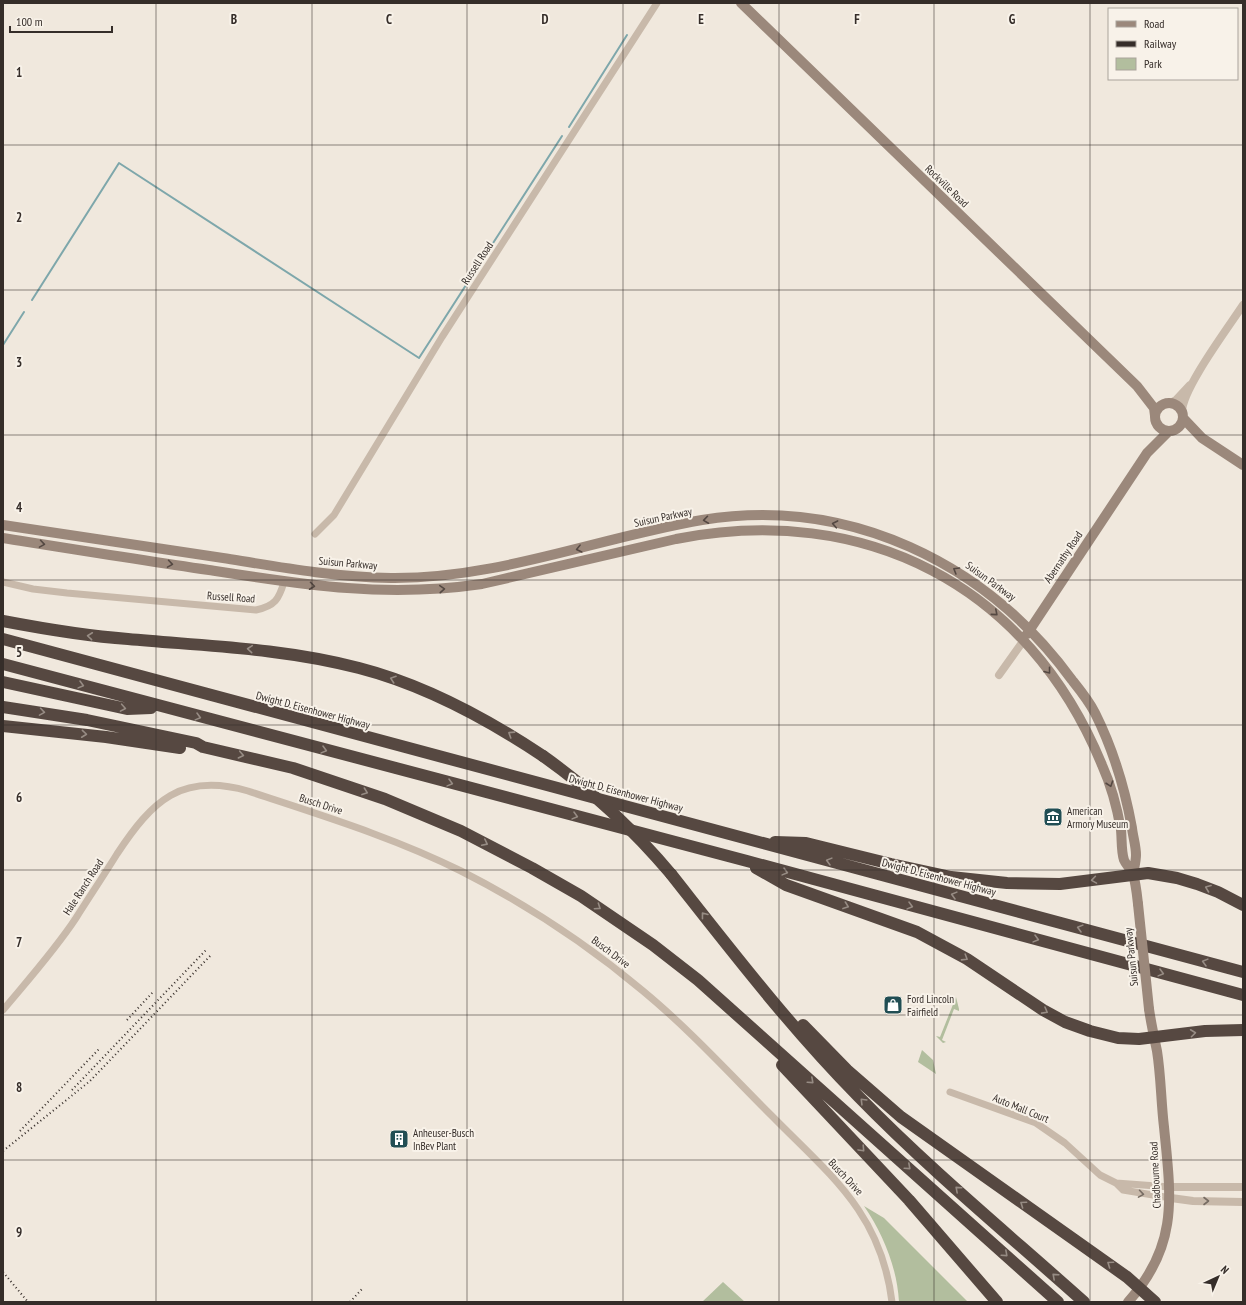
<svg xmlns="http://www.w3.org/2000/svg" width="1246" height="1305" viewBox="0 0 1246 1305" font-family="'PT Sans Narrow',sans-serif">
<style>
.green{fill:#b2be9e}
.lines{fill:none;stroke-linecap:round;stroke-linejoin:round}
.stream{stroke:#7ea7ab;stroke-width:2}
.minor{stroke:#c8b9aa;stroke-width:7}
.tertiary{stroke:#c8b9aa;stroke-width:8}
.secondary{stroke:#9b887b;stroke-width:10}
.motorway{stroke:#564841;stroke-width:12}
.rail{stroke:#352d29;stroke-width:2;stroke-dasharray:1 3;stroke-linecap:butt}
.secondary-bridge{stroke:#9b887b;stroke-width:10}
.motorway-bridge{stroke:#564841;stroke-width:12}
.oneway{stroke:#544842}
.oneway2{stroke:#978c84}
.oneway3{stroke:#776c63}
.grid{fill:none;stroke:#352d29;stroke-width:1;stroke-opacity:0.55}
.labels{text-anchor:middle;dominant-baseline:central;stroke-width:4;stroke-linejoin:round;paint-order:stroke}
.street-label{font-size:11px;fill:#352d29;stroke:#f8f2e9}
.poi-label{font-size:11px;fill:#352d29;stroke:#f8f2e9;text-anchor:start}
.grid-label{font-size:13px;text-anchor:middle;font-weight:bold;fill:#352d29;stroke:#f8f2e9;stroke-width:4;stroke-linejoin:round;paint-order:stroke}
</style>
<rect width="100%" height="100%" fill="#f0e8dd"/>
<path class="green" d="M 956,997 L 959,1009 L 959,1011 L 954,1009 L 942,1040 L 946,1042 L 943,1043 L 936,1036 L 940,1037 Z
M 922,1050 L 933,1060 L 936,1074 L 918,1062 Z
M 864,1206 L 884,1218 L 968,1302 L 899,1302 C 897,1267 883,1234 864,1206 Z
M 723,1282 L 745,1302 L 702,1302 Z"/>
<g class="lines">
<path class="stream" d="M 569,127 L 627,35
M 32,300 L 119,163 L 419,358 L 562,136
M 3,345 L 24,312"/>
<path class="minor" d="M 315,534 L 334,515 L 442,337 L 657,3
M 3,582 L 33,589 L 67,593 L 256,610 C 275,606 279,599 284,582
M 3,1010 C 28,980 55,950 76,918 C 90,896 104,875 117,854 C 152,801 181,772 248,791 C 320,815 393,837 461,871 C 526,904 587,944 643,991 C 689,1029 730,1074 772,1116 C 831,1176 881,1213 892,1302
M 950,1092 L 1036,1123 L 1065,1143 L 1100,1175 L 1116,1183 L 1123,1190 L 1171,1198
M 1116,1183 L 1170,1187"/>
<path class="tertiary" d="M 1169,404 L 1176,400 L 1190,385
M 1182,412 C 1182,389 1228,328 1243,305
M 999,675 L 1024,640
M 1170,1187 L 1243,1187
M 1171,1198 L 1193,1201 L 1243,1202"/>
<path class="secondary" d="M 741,3 L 1137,386 L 1154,408 L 1155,416
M1155 417a14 14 0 1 1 28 0a14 14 0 1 1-28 0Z
M 1183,418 L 1202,438 L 1243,465
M 3,525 C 76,536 150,547 223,558 C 279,567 334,577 391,578 C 498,579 597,538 702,520 C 848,496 986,562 1072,680 C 1080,690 1089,701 1095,713 C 1113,749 1125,789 1132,828 C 1133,837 1136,846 1136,855 C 1136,861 1134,868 1133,875
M 3,538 C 72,549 140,560 209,570 C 305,585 385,598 482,584 L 676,539 C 865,502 1028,585 1102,765 C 1111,785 1117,807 1121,830 C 1122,839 1121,851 1124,860 C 1126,865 1131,869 1133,874 C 1136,884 1137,895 1138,904
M 1027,634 L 1147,453 L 1169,431
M 1128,1302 C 1179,1245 1171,1197 1164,1127 C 1161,1102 1161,1076 1157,1051 C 1154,1037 1151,1023 1149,1009"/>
<path class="motorway" d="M 3,621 C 45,629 86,636 128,639 C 205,646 283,648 359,668 C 425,685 486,718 543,756
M 3,639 L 1243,972
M 3,664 L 747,861 L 1243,995
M 3,682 L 127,709 L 151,708
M 3,707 L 87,720 L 196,743 L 203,747 L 293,768 L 385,799 L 461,831 L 532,868 L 581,896 L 653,945 L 698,980 L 1058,1302
M 3,726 L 106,737 L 180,748
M 775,842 L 806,843 L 891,864 L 951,877 L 1007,883 L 1060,884 L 1148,873 L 1177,878 L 1197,884 L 1218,892 L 1243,905
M 756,868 L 786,885 L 917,932 L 967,959 L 1043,1010 L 1065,1022 L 1090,1031 L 1118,1038 L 1139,1039 L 1205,1031 L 1243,1030
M 671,874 C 731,950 790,1027 858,1096 C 929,1169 1008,1234 1084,1302
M 803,1025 L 847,1070 L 901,1117 L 1127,1277 L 1155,1302
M 782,1065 L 909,1200 L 997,1302"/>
<path class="rail" d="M 127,1020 L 153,992
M 72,1090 L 206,950
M 20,1131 L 100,1048
M 3,1151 L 90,1081 L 211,955
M 3,1272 L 28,1302
M 350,1302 L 362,1289"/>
<path class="secondary-bridge" d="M 1138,904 L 1149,1009"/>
<path class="motorway-bridge" d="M 543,756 C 591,790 633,829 671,874"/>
</g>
<defs><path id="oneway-chevron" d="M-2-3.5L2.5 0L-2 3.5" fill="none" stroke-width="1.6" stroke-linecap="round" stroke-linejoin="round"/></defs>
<g class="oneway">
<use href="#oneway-chevron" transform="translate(706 520) rotate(172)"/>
<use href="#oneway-chevron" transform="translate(835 524) rotate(-169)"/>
<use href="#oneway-chevron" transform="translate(42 544) rotate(9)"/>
<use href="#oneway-chevron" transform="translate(579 549) rotate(166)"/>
<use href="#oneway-chevron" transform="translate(170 564) rotate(9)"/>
<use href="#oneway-chevron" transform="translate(956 570) rotate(-149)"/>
<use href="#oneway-chevron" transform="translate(312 586) rotate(7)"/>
<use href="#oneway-chevron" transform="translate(442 589) rotate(-4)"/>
<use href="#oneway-chevron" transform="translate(995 613) rotate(41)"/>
<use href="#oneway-chevron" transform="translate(1048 671) rotate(52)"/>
<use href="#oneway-chevron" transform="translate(1110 784) rotate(71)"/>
</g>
<g class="oneway2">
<use href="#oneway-chevron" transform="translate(90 636) rotate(-174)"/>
<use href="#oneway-chevron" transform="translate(250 649) rotate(-175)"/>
<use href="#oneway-chevron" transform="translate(393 679) rotate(-161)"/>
<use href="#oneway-chevron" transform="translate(81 685) rotate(15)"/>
<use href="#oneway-chevron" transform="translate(123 708) rotate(10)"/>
<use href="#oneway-chevron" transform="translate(42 712) rotate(9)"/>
<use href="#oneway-chevron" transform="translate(198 717) rotate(15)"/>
<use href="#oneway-chevron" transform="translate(84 734) rotate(6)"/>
<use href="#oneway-chevron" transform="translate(511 734) rotate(-147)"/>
<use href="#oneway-chevron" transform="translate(324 750) rotate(15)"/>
<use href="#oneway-chevron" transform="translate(241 755) rotate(12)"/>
<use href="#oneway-chevron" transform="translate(450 783) rotate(15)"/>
<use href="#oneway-chevron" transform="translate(365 792) rotate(20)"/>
<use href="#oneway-chevron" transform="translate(575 816) rotate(15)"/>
<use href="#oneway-chevron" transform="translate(485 843) rotate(27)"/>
<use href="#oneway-chevron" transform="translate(829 861) rotate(-165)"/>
<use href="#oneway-chevron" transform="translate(785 872) rotate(15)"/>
<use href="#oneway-chevron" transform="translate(1094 880) rotate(171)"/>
<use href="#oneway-chevron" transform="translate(1208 888) rotate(-159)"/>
<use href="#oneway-chevron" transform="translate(954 895) rotate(-165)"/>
<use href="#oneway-chevron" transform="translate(846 906) rotate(20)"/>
<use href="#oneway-chevron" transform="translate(910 906) rotate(15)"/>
<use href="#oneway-chevron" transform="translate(598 907) rotate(34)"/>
<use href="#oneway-chevron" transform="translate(704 915) rotate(-128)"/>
<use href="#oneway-chevron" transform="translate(1080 928) rotate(-165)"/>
<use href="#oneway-chevron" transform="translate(1036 939) rotate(15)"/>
<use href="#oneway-chevron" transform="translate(965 958) rotate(32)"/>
<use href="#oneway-chevron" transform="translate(1205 962) rotate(-165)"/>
<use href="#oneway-chevron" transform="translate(1161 973) rotate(15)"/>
<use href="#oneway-chevron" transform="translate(1045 1011) rotate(29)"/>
<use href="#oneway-chevron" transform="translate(1193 1033) rotate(-7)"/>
<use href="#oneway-chevron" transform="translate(811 1081) rotate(42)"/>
<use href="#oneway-chevron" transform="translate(863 1101) rotate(-135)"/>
<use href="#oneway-chevron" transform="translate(862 1149) rotate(47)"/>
<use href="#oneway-chevron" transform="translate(908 1167) rotate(42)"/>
<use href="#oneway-chevron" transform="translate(958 1189) rotate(-138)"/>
<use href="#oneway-chevron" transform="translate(1023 1204) rotate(-145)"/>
<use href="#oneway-chevron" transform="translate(1005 1254) rotate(42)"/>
<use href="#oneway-chevron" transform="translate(1110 1264) rotate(-145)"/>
<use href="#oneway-chevron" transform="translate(1055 1276) rotate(-138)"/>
</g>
<g class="oneway3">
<use href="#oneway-chevron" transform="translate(1141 1194) rotate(9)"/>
<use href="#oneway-chevron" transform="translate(1206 1201)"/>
</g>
<path class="grid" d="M 156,3 L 156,1302M 312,3 L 312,1302M 467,3 L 467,1302M 623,3 L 623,1302M 779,3 L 779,1302M 934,3 L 934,1302M 1090,3 L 1090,1302M 3,145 L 1243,145M 3,290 L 1243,290M 3,435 L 1243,435M 3,580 L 1243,580M 3,725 L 1243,725M 3,870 L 1243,870M 3,1015 L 1243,1015M 3,1160 L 1243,1160"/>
<defs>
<symbol id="museum-square" viewBox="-11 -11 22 22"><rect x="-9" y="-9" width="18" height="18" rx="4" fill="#214e54" stroke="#f8f2e9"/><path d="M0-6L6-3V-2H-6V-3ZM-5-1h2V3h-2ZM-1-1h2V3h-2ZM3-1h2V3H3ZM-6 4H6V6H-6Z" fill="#fff"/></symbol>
<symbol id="shop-square" viewBox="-11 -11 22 22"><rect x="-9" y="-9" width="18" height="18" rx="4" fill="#214e54" stroke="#f8f2e9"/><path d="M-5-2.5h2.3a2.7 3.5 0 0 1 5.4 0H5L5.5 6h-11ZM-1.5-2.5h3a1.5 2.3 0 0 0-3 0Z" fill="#fff"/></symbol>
<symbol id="building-square" viewBox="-11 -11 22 22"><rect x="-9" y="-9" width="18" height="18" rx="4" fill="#214e54" stroke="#f8f2e9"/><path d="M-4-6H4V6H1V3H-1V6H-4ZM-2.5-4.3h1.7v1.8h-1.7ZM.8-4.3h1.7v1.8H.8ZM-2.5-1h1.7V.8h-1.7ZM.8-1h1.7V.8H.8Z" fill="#fff"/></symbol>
</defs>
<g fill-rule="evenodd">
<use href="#museum-square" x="1042" y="806" width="22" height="22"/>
<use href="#shop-square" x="882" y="994" width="22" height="22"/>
<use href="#building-square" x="388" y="1128" width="22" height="22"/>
</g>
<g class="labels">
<g class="street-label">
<text transform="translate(947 186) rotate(44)">Rockville Road</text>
<text transform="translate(477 263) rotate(-57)">Russell Road</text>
<text transform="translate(663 517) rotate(-12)">Suisun Parkway</text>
<text transform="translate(1063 557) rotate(-56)">Abernathy Road</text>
<text transform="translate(348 563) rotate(5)">Suisun Parkway</text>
<text transform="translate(991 581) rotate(36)">Suisun Parkway</text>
<text transform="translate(231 597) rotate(4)">Russell Road</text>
<text transform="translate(313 710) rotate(15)">Dwight D. Eisenhower Highway</text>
<text transform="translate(626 793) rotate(15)">Dwight D. Eisenhower Highway</text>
<text transform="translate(321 804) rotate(18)">Busch Drive</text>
<text transform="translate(939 877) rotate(15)">Dwight D. Eisenhower Highway</text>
<text transform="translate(83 887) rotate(-57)">Hale Ranch Road</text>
<text transform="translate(611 952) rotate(37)">Busch Drive</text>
<text transform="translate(1131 957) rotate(-96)">Suisun Parkway</text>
<text transform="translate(1021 1108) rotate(22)">Auto Mall Court</text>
<text transform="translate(1155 1175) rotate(-93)">Chadbourne Road</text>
<text transform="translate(846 1177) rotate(47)">Busch Drive</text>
</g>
<g class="poi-label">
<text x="1067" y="811">American<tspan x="1067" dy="13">Armory Museum</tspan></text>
<text x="907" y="999">Ford Lincoln<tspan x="907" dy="13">Fairfield</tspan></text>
<text x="413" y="1133">Anheuser-Busch<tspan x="413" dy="13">InBev Plant</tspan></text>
</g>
</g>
<g class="grid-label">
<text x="234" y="24">B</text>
<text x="389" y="24">C</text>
<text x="545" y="24">D</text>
<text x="701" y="24">E</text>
<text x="857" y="24">F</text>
<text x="1012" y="24">G</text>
<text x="19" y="77">1</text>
<text x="19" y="222">2</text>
<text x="19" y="367">3</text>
<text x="19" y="512">4</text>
<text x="19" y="657">5</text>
<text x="19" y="802">6</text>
<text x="19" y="947">7</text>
<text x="19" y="1092">8</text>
<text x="19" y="1237">9</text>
</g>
<rect width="1246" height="1305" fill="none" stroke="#352d29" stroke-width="8"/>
<rect x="1108" y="8" width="130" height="72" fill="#f8f2e9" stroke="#aaa39c"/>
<rect x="1116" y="21" width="20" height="6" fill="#9b887b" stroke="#aaa39c"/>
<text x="1144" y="28" font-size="12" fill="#352d29">Road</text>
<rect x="1116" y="41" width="20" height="6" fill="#352d29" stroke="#aaa39c"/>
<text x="1144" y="48" font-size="12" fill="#352d29">Railway</text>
<rect x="1116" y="58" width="20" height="12" fill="#b2be9e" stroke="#aaa39c"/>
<text x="1144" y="68" font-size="12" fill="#352d29">Park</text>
<g transform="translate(1218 1277) rotate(44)" stroke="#f8f2e9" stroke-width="3" paint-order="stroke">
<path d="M0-3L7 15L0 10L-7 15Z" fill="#352d29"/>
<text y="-6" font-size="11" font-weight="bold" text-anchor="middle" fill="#352d29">N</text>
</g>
<path d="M10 26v6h102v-6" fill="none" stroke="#352d29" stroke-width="2"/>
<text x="16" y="26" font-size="12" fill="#352d29" stroke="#f8f2e9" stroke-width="3" paint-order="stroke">100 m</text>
</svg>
